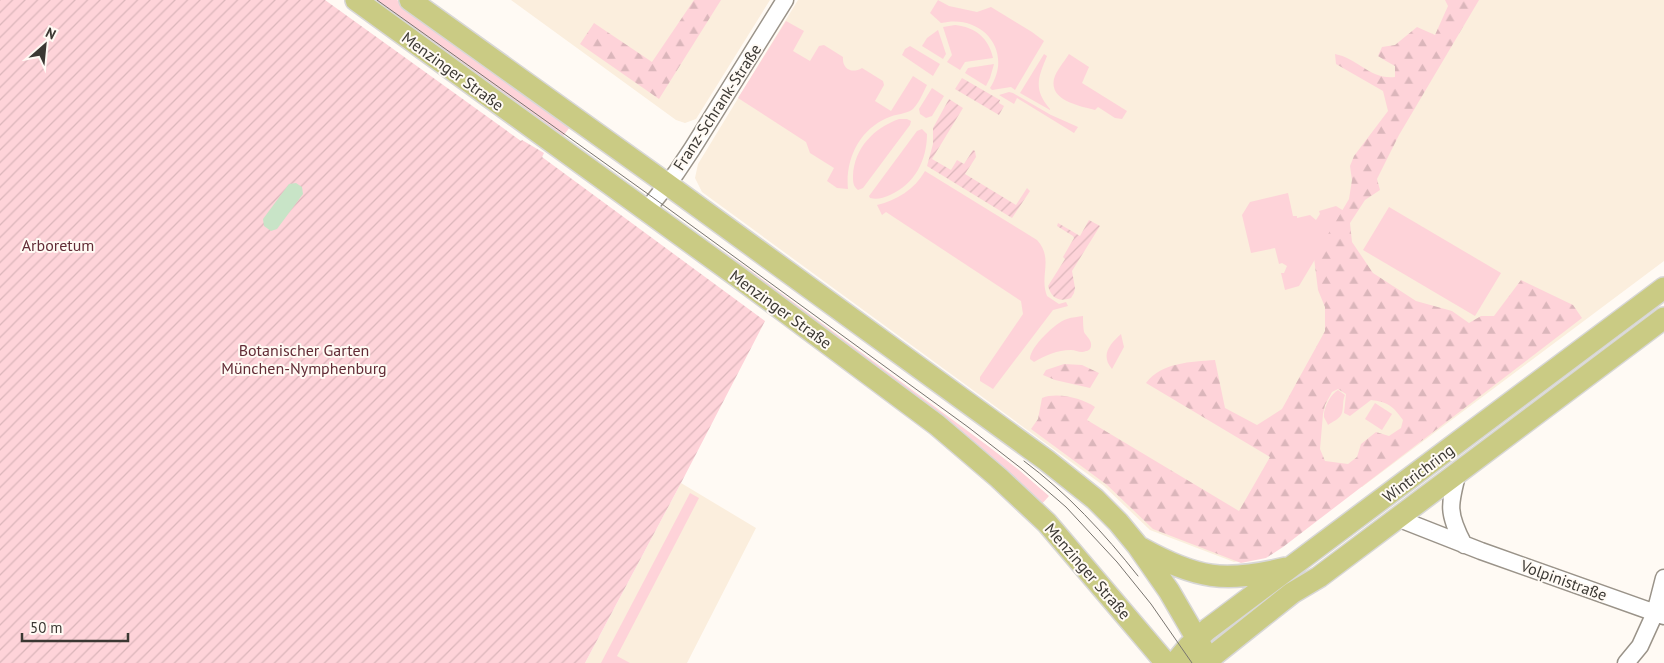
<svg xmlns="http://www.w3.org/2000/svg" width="1664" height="663" viewBox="0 0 1664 663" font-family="'PT Sans',sans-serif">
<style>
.built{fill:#fbeedd}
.green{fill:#fed3d9}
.forest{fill:url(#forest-firs);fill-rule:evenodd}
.garden{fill:url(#garden-furrows)}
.water{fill:#c8e4c7}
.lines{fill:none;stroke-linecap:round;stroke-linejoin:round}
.minor-casing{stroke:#9a9389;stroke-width:19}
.major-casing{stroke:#d8d7d6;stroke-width:24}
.minor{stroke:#fff;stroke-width:16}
.major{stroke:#cacb84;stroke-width:21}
.tram{stroke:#78746f;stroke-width:1}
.labels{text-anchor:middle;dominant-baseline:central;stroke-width:4;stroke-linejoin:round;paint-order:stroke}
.street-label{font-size:16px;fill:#3b3833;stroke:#fffaf4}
.park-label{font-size:16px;fill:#622c36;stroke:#fffaf4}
</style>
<defs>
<pattern id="forest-firs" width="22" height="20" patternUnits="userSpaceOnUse" patternTransform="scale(1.25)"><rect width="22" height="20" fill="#fed3d9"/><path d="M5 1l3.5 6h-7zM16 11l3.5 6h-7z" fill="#dbb6bb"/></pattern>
<pattern id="garden-furrows" width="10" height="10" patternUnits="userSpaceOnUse" patternTransform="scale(1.25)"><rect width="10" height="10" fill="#fed3d9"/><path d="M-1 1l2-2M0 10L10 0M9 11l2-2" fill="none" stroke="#dbb6bb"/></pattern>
</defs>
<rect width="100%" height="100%" fill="#fffaf4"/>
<path class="built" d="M 511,0 L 770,0 L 696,119 L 685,123 L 676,120 Z
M 798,0 L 1664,0 L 1664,261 L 1362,487 L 1291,461 L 1262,557 L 1234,562 L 1150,530 L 1104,486 L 702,192 L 695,178 L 698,164 Z
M 681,483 L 756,528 L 687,663 L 585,663 Z"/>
<path class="green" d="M 367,0 L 397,0 L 641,173 L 638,177 L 570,127 L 560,140 Z
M 938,0 L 949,6 L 977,12 L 991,7 L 1032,32 L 1044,41 L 1015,90 L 1011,87 L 992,90 L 990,88 C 1014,51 982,13 941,23 L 930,13 Z
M 786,21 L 804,31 L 793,51 L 810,61 L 819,46 L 824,45 L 843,57 C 842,69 852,74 862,68 L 883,81 L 884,85 L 875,101 L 891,111 L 913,76 L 927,85 C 923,93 919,103 913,109 C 907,114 895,114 887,118 C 859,130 845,160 848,189 L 837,188 L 827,181 L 834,168 L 810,153 L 806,142 L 738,98 Z
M 955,25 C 975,27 989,38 993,58 L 965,62 L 960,70 L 947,62 L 952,55 L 943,27 Z
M 938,30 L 946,54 L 943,59 L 922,46 L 927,38 Z
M 910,46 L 940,64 L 933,76 L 902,55 L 905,49 Z
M 1044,54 L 1047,56 C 1038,78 1033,89 1050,109 L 1050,110 L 1020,93 Z
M 1069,54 L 1089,67 L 1082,83 L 1127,111 L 1122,119 L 1115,118 L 1098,107 L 1095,110 C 1081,106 1049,101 1054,79 C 1056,71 1064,62 1069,54 Z
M 994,64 L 990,78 L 986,86 L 965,73 L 968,68 Z
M 932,88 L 944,96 L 932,116 L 926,118 L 920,114 L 919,109 Z
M 1009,92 L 1013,93 L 1051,115 L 1078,127 L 1074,133 L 1017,98 L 1014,104 L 999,95 Z
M 899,119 L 907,119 L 911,121 L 910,125 L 863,188 L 858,190 C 853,186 853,182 853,176 C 854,148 874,128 899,119 Z
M 922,129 L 927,134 C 927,160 915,184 890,195 C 883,198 877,200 870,198 L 869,196 L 917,131 Z
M 925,171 L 1037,240 C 1054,259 1039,275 1047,296 L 1059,304 L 1066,302 L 1068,306 L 1053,310 L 993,389 L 980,381 L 980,377 L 1023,314 L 1021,301 L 886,212 L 882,215 L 877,205 C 897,200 914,190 925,171 Z
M 1288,193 L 1293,216 L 1297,216 L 1297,218 L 1310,215 L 1316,220 L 1320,214 L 1319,211 L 1336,206 L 1344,211 L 1299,286 L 1285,290 L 1281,273 L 1284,273 L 1287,266 L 1282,263 L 1279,264 L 1275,248 L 1251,253 L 1242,215 L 1250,202 Z
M 1389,207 L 1501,273 L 1475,316 L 1363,250 Z
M 675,218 L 743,265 L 988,446 L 1019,470 L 1049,496 L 1040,506 L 673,222 Z
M 1083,316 C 1083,321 1083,327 1084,332 C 1086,336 1092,340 1091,346 C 1091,349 1088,351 1086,351 C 1081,354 1076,350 1071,350 C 1057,350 1046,355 1034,362 L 1030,359 C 1030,347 1056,322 1067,319 C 1072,317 1078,317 1083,316 Z
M 1121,334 L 1124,347 L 1112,369 C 1100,355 1110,344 1121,334 Z
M 1338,390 L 1345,395 C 1342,401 1344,411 1341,415 C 1339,419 1332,422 1328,425 C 1327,422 1325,420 1324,417 C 1323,408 1331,394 1338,390 Z
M 1375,403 L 1392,414 L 1382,430 L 1365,419 Z
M 690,493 L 699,498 L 617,656 L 630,663 L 601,663 Z"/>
<path class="forest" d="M 694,0 L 721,0 L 659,99 L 580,44 L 594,23 L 652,62 Z
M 1445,0 L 1479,0 L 1399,135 L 1377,179 L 1380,190 L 1365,200 L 1350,223 L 1352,242 L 1373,273 L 1416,301 L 1452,311 L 1469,323 L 1481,316 L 1494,316 L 1521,280 L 1573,305 L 1582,318 L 1283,547 L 1266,558 L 1241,563 L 1153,529 L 1107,485 L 1031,429 L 1038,419 L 1042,398 C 1057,392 1082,398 1095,407 L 1087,420 L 1239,511 L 1270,457 L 1146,383 C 1162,362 1191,362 1215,360 L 1225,408 L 1257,425 L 1282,409 L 1325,331 L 1325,307 L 1318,290 L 1314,258 L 1349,199 L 1352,180 L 1350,166 L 1354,156 L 1388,111 L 1383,91 L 1336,64 L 1335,54 C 1357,58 1371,80 1395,77 L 1395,66 L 1386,61 L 1378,56 L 1382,47 L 1395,45 L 1417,27 L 1435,35 L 1448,6 ZM 1338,389 L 1346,394 L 1344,413 L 1350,416 L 1371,400 C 1388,402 1393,406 1403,420 L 1401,428 L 1389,436 L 1376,432 L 1361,444 L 1357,457 L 1348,464 L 1325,461 L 1320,449 L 1323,414 L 1325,405 L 1332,392 Z
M 1064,364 L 1082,365 L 1099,373 L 1090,388 L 1055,380 L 1043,375 L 1046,370 Z"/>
<path class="garden" d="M 0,0 L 325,0 L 521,141 L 522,140 L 544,153 L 542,157 L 765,321 L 681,483 L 585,663 L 0,663 Z
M 962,78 L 1000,100 L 999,103 L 1004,106 L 999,115 L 955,89 Z
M 949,99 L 963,108 L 932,159 L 951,170 L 957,160 L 964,164 L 973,150 L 975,151 L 976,157 L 965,174 L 1016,205 L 1027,188 L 1030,191 L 1012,218 L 927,166 L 933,144 L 933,128 Z
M 1089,220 L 1100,226 L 1072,271 L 1075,288 L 1074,293 L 1071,298 C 1059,302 1052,299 1048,286 L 1065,259 L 1063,257 L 1074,238 L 1073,236 L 1057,226 L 1058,223 L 1080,236 Z"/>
<path class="water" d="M 296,183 L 302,187 L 303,194 L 277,229 L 271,231 L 264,226 L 263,219 L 289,184 Z"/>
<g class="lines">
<defs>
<path id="minor" d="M 646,211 L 676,173 L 692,149 L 785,0
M 1458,472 C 1449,505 1447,513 1464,545
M 1397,518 L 1481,551 L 1664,616
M 1626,663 L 1640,646 L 1655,613 L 1664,578"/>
<path id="major" d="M 356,0 L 741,279 L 937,425 L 999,478 L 1047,523 L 1166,663
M 410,0 L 667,184 L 1046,460 L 1095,499 L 1118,522 L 1137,545 L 1169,591 L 1211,663
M 1141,548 C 1197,579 1224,583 1286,568
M 1175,663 L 1189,646 L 1208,629 L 1664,288
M 1197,663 L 1209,659 L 1292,593 L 1319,577 L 1664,318"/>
</defs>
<use href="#minor" class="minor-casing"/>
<use href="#major" class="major-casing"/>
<use href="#minor" class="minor"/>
<use href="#major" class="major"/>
<path class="tram" d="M 377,0 L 655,199 L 968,427 L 1022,469 L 1066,507 L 1117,562 L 1151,604 L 1192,663
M 1024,461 C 1067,493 1104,533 1138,576"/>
</g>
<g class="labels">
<g class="street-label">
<text transform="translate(453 71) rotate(36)">Menzinger Straße</text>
<text transform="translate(717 107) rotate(-57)">Franz-Schrank-Straße</text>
<text transform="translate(781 309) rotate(36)">Menzinger Straße</text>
<text transform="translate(1418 473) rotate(-37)">Wintrichring</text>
<text transform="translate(1088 571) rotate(49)">Menzinger Straße</text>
<text transform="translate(1564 580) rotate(20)">Volpinistraße</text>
</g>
<g class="park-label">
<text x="58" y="245">Arboretum</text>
<text x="304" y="350">Botanischer Garten<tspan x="304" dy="18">München-Nymphenburg</tspan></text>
</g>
</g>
<g transform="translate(45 45) rotate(27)" stroke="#fffaf4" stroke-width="4" paint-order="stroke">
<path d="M0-4L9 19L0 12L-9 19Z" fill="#3b3833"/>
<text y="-8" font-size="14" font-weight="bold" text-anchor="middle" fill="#3b3833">N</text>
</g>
<path d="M22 633v8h106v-8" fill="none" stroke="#3b3833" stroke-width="2.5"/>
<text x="30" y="633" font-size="15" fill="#3b3833" stroke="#fffaf4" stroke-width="4" paint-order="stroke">50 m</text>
</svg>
